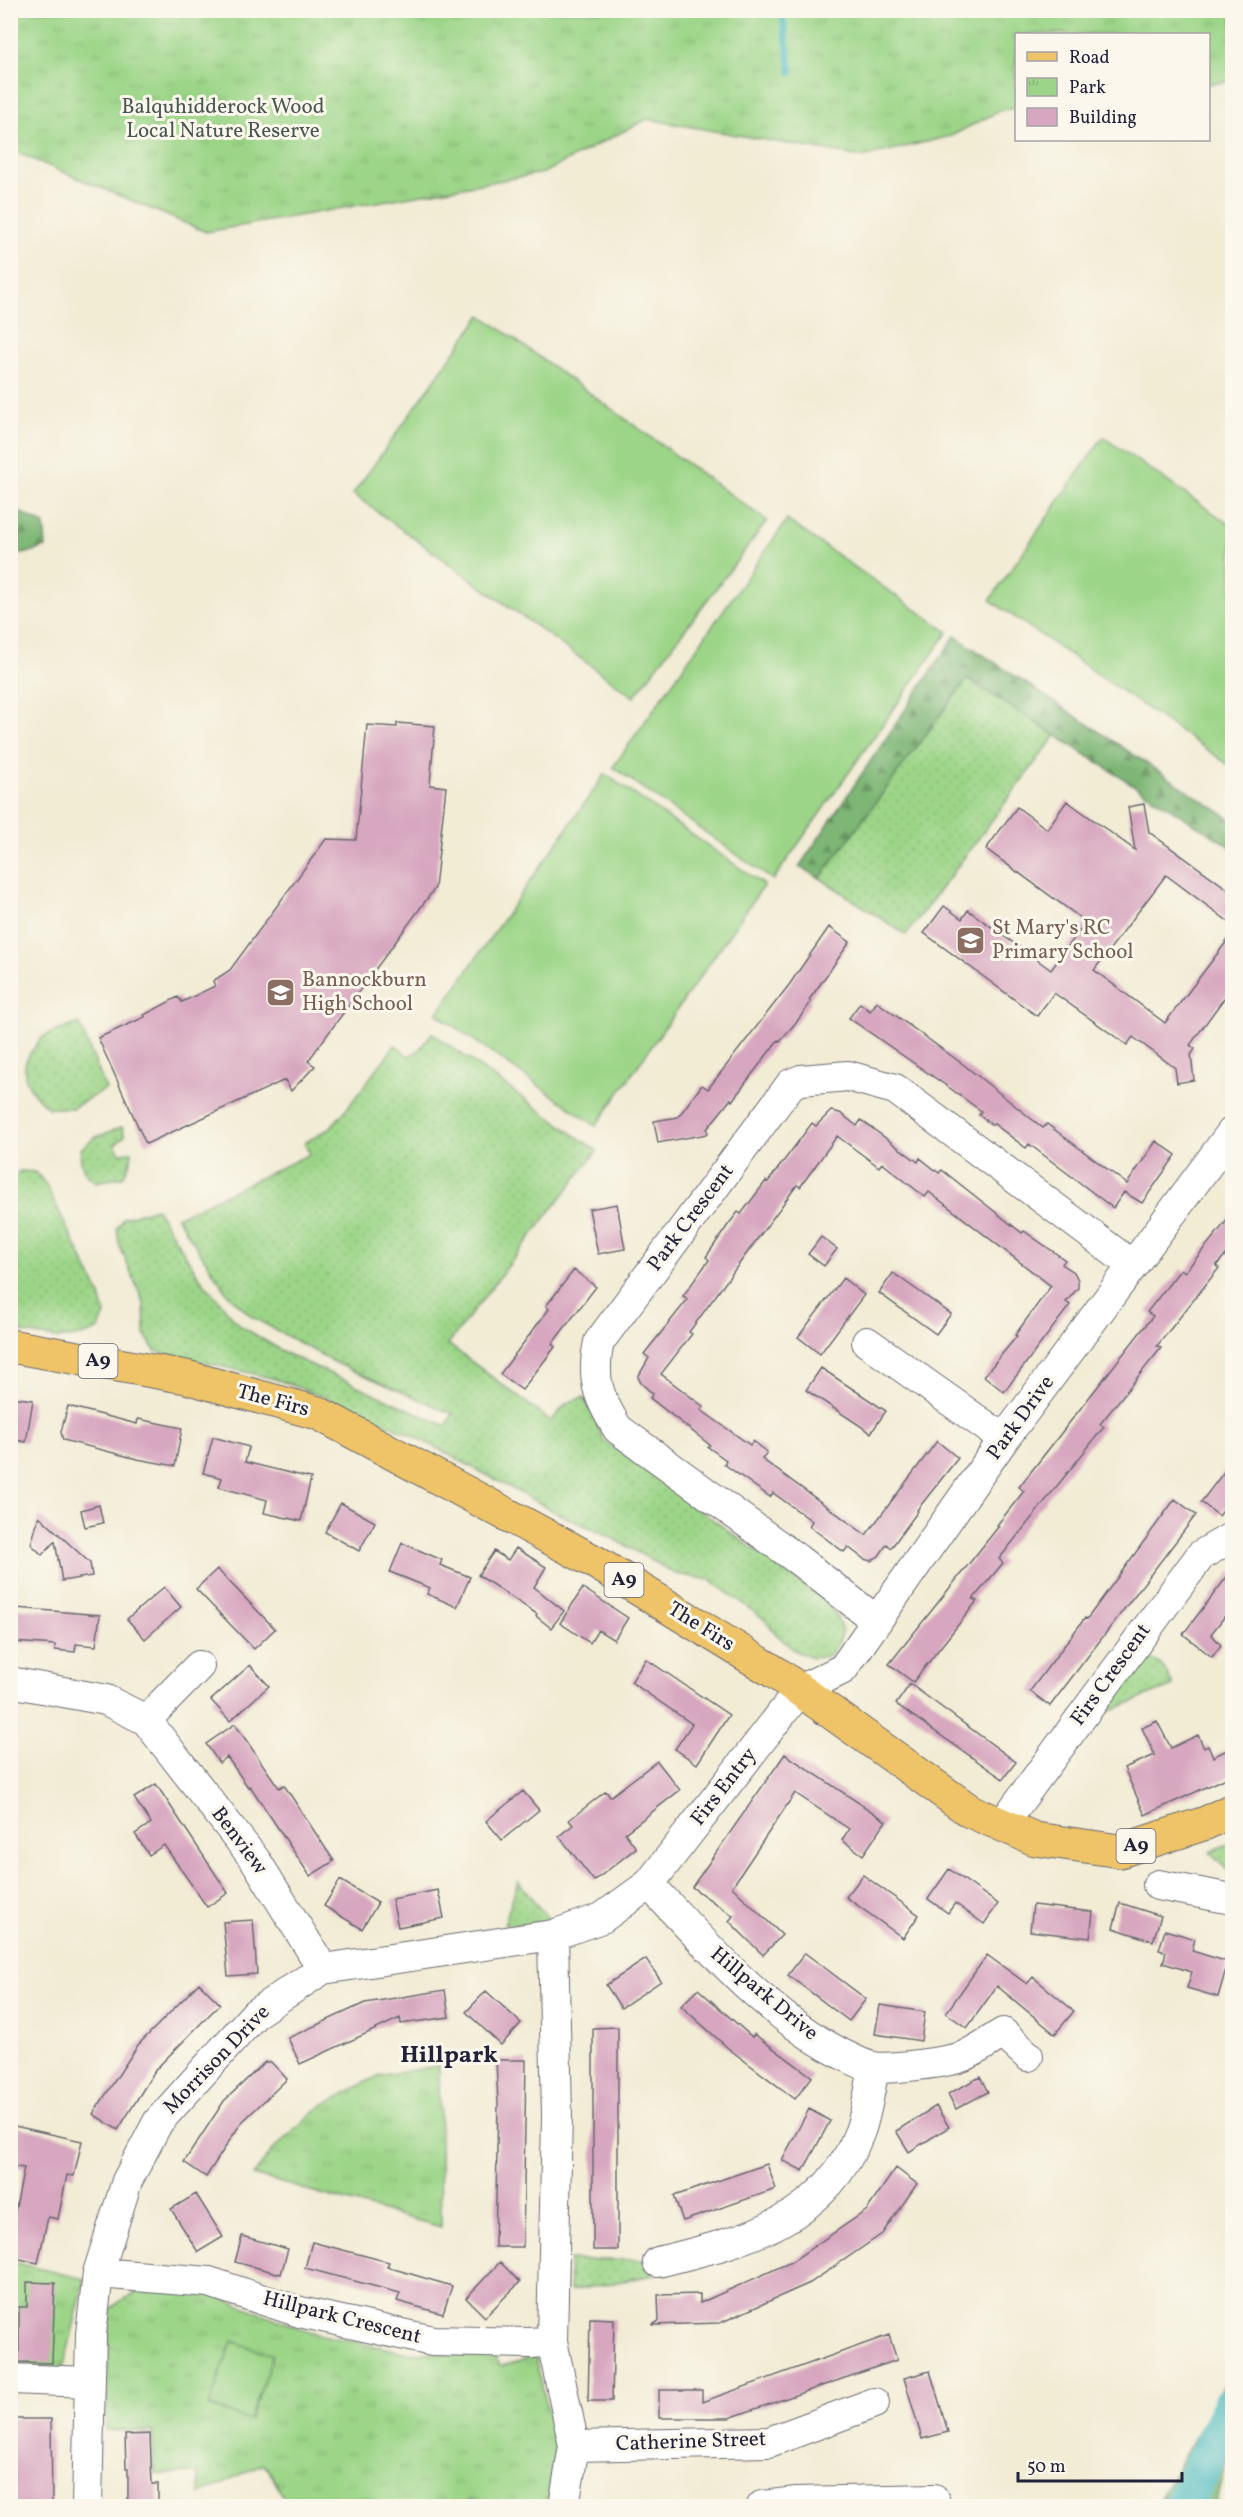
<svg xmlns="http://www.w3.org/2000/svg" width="1243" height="2517" viewBox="0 0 1243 2517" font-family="Vollkorn,serif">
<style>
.grass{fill:url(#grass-dots);stroke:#5f7c62;stroke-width:1.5}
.forest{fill:url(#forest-firs);stroke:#506c58;stroke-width:1.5}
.park{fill:url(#park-tufts);stroke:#5f7c62;stroke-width:1.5}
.garden{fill:#9cd588;stroke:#5f7c62;stroke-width:1.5}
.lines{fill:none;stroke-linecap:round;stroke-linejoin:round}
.stream{stroke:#49b9bf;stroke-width:7}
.river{stroke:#49b9bf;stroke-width:39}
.building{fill:#d7a6bf}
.minor-casing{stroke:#6b6971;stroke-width:32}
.major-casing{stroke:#6b6971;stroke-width:35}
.minor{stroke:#fff;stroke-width:30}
.major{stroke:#efc469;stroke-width:33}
.labels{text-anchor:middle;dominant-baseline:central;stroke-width:6;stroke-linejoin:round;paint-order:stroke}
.shield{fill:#fbf7ec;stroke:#636270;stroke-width:1.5}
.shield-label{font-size:20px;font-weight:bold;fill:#22223b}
.park-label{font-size:21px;fill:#475852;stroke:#fbf7ec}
.education-label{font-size:21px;fill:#785e54;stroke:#fbf7ec;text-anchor:start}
.street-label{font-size:21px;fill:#22223b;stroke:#fbf7ec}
.quarter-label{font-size:24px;font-weight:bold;fill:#22223b;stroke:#fbf7ec}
</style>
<defs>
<pattern id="grass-dots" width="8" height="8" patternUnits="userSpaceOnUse" patternTransform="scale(1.5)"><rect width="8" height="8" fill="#9cd588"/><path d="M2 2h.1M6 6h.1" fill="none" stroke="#86b776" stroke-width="1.8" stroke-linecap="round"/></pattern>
<pattern id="forest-firs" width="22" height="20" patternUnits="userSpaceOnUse" patternTransform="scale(1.5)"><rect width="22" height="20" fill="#7db674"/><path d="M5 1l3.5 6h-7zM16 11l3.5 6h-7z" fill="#669460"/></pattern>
<pattern id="park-tufts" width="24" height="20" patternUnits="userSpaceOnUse" patternTransform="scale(1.5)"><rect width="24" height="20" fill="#9cd588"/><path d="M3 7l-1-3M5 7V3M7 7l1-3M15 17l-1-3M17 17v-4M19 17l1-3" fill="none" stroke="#86b776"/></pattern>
</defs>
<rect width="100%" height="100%" fill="#fbf7ec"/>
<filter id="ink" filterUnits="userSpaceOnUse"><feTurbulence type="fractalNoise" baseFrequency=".0167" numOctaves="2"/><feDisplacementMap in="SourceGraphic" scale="12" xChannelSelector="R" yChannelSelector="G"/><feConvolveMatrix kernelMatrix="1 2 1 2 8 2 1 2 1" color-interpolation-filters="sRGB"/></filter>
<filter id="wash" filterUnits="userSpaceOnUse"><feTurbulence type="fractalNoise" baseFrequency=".008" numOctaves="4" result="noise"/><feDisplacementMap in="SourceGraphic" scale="24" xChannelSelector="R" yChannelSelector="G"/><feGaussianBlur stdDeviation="1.35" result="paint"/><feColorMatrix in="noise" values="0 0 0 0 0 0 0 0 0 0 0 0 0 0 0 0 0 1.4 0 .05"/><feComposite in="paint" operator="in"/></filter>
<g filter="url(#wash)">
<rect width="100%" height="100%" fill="#f2ecd5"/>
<path class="grass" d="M 967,678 L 1056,735 L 906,935 L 820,878 Z
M 79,1023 L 106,1089 L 72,1108 L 48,1108 C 29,1091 14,1071 34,1048 C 36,1044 40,1040 43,1037 C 54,1031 68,1028 79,1023 Z
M 432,1033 L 597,1151 L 448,1344 L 551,1421 L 567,1403 L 584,1397 L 604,1440 L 830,1605 C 844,1630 848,1633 829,1656 L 812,1658 L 794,1650 L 776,1634 L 765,1620 L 710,1580 L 676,1574 L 603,1533 L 565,1517 L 420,1439 L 345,1405 L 275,1379 L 155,1351 L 145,1335 L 144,1304 L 119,1244 L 117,1228 L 124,1218 L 156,1208 L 199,1277 L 239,1325 L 287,1354 L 446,1426 L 453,1414 L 336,1363 L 252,1317 L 227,1293 L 177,1217 L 310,1154 L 304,1143 L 329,1129 L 345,1111 L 395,1045 L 408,1056 L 417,1052 Z
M 122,1127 L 125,1136 L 115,1144 L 120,1153 L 132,1152 L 131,1160 L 123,1177 L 96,1182 C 83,1173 79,1165 81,1149 L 94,1138 Z
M 20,1171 L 36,1172 L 46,1185 L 100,1295 L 105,1314 L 99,1329 C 68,1345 43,1336 11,1330 L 11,1177 Z
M 1143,1658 C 1161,1659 1167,1671 1173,1686 L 1091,1718 Z
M 1232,1842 L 1232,1874 L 1210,1852 Z
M 518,1881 L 550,1921 L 524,1925 L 504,1925 Z
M 569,2260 L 647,2260 L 654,2275 L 570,2291 Z"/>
<path class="forest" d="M 17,511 L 44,524 L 46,547 L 24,554 L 11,553 L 11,521 Z
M 955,636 L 1232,820 L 1232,848 L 967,679 L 820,878 L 799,867 Z
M 1232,2371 L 1232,2453 L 1225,2467 L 1215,2506 L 1156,2506 Z"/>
<path class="park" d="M 10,11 L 1232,11 L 1232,81 L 1209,84 L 1208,34 L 1016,34 L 1016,108 L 1001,110 L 951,136 L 862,157 L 647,119 L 543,173 L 206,232 L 11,150 Z
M 439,2066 L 441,2227 L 253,2175 L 273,2150 L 321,2106 L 378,2076 Z
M 11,2262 L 85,2279 L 62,2374 L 11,2373 Z
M 141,2289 L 212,2294 L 312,2333 L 404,2352 L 493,2356 L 501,2366 L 535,2357 L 556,2443 L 547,2506 L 488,2506 L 484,2503 L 470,2499 L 469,2506 L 288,2506 L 268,2468 L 262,2464 L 201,2494 L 197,2473 L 155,2474 L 153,2432 L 106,2430 L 109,2309 Z"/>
<path class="garden" d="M 481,315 L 767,521 L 634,697 L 353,494 Z
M 1103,437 L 1232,526 L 1232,767 L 990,600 Z
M 787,520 L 948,632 L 773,880 L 613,767 Z
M 605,774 L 764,885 L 596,1126 L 437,1014 Z
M 232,2341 L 273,2355 L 250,2420 L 209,2406 Z"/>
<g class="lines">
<path class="stream" d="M 782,10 L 791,72"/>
<path class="river" d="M 1183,2506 L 1232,2406"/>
</g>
<g id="blocks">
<path class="building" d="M 397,723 L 435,726 L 430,785 L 446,787 L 435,888 L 308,1061 L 315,1066 L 291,1091 L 285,1080 L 146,1144 L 98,1038 L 145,1017 L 144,1015 L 178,997 L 182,1002 L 215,986 L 213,981 L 230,970 L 326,839 L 356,840 L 367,725 L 397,727 Z
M 1067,801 L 1135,850 L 1128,807 L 1144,804 L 1149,832 L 1233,893 L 1233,925 L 1166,875 L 1094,970 L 1165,1023 L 1233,933 L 1233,986 L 1190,1045 L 1195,1049 L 1191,1055 L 1194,1080 L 1177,1083 L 1175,1068 L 1133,1037 L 1127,1045 L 1054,993 L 1037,1016 L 924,933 L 944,906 L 962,919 L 968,910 L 1051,970 L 1086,922 L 986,849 L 1017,807 L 1047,829 Z
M 829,927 L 850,942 L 809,1000 L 811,1002 L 798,1020 L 780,1041 L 778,1040 L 732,1101 L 731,1099 L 707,1129 L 708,1134 L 658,1143 L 654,1121 L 678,1117 L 702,1085 L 708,1089 L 789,985 Z
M 877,1002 L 964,1065 L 1043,1128 L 1047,1124 L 1127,1184 L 1156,1141 L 1176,1155 L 1142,1203 L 1124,1192 L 1113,1208 L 1029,1144 L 1026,1148 L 994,1124 L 992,1125 L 979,1115 L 981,1111 L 951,1089 L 849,1018 L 860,1003 L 870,1011 Z
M 831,1111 L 840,1113 L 857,1126 L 861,1120 L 918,1162 L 920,1158 L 939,1173 L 942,1170 L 1022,1233 L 1024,1231 L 1065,1260 L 1062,1264 L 1074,1272 L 1078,1280 L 1078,1288 L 1066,1302 L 1070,1305 L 1004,1392 L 984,1376 L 1017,1336 L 1015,1335 L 1051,1286 L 929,1192 L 925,1197 L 882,1163 L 879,1167 L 837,1136 L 800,1187 L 797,1185 L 689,1332 L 692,1334 L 661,1374 L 704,1407 L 701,1410 L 750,1445 L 753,1441 L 767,1452 L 762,1459 L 866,1535 L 937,1441 L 958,1458 L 917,1510 L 918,1511 L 891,1548 L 887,1544 L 879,1556 L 871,1561 L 864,1559 L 848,1547 L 844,1552 L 809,1526 L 812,1521 L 773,1493 L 770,1497 L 724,1464 L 726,1460 L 708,1447 L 710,1445 L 650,1398 L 653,1394 L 641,1383 L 638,1377 L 649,1358 L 644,1354 L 688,1299 L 683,1296 L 709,1260 L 706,1257 L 728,1225 L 738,1212 L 741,1214 L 766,1181 L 768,1182 L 812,1123 L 816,1126 Z
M 617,1204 L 625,1249 L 598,1254 L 589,1209 Z
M 1233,1213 L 1233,1246 L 1216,1266 L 1219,1268 L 1157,1346 L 1161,1348 L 1100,1424 L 1104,1427 L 999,1559 L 1003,1563 L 973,1599 L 977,1601 L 913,1682 L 889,1664 L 999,1526 L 997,1525 L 1024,1491 L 1019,1487 L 1153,1316 L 1147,1312 L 1181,1269 L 1185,1272 Z
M 821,1237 L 837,1249 L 824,1266 L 808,1254 Z
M 574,1270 L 596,1287 L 552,1344 L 555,1347 L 522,1390 L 500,1374 L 549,1309 L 546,1306 Z
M 893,1273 L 951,1314 L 936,1334 L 879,1293 Z
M 843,1278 L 864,1295 L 820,1354 L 798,1337 Z
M 821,1368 L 886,1411 L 871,1433 L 806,1390 Z
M 10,1397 L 33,1400 L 26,1442 L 10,1439 Z
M 68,1406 L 137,1424 L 138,1419 L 182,1428 L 175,1466 L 137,1459 L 63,1440 L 61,1432 Z
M 213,1437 L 249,1447 L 245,1462 L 311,1478 L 301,1521 L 264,1513 L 267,1500 L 219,1487 L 222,1478 L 203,1473 Z
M 1233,1460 L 1233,1498 L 1219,1516 L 1201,1502 Z
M 1175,1499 L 1196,1515 L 1050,1706 L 1030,1691 L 1085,1618 L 1087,1619 Z
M 341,1503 L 375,1522 L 359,1551 L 325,1532 Z
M 99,1505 L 103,1523 L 85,1527 L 81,1510 Z
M 39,1516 L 90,1563 L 92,1576 L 62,1581 L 55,1541 L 42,1555 L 31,1544 Z
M 402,1543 L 442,1560 L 440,1565 L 470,1577 L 457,1607 L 427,1594 L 430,1588 L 390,1572 Z
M 516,1548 L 546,1567 L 534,1587 L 564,1611 L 551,1628 L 536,1616 L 537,1614 L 478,1575 L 494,1551 L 508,1560 Z
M 217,1569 L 275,1629 L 254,1649 L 196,1589 Z
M 1233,1569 L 1233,1606 L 1211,1634 L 1221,1645 L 1212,1657 L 1183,1634 Z
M 164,1587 L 181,1607 L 145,1639 L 127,1619 Z
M 583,1588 L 628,1618 L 614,1640 L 598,1630 L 590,1643 L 560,1623 Z
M 16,1608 L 100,1615 L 96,1646 L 76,1644 L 75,1652 L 55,1650 L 55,1645 L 13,1642 Z
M 646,1659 L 729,1715 L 697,1764 L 675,1749 L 692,1724 L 631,1682 Z
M 250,1665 L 269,1686 L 230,1721 L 211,1700 Z
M 910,1684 L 1016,1762 L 1003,1779 L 896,1704 Z
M 1157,1721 L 1171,1748 L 1198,1735 L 1204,1748 L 1208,1746 L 1213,1757 L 1233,1747 L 1233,1775 L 1145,1815 L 1124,1768 L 1155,1755 L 1142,1728 Z
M 235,1724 L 279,1788 L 284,1785 L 334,1861 L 310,1876 L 250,1786 L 248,1787 L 227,1757 L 219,1763 L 206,1744 Z
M 785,1754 L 886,1821 L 863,1855 L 842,1840 L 849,1829 L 795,1793 L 732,1887 L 782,1935 L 763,1955 L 729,1921 L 733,1916 L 692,1887 Z
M 657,1761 L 680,1790 L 625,1833 L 636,1848 L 594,1881 L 559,1836 L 573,1825 L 569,1820 L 606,1791 L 610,1797 Z
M 156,1784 L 228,1893 L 207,1907 L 164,1845 L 149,1855 L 135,1834 L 151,1823 L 134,1798 Z
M 523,1791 L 539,1810 L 502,1840 L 486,1821 Z
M 949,1869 L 998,1904 L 984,1924 L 955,1903 L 948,1913 L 928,1899 Z
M 863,1875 L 919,1915 L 903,1938 L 846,1897 Z
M 340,1880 L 378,1903 L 362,1929 L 324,1906 Z
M 438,1890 L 444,1918 L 398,1927 L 392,1899 Z
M 1120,1903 L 1161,1916 L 1153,1941 L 1113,1928 Z
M 1033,1905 L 1093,1912 L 1090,1938 L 1030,1931 Z
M 253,1920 L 257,1974 L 228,1976 L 223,1922 Z
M 1165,1930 L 1195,1939 L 1192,1951 L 1228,1962 L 1218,1997 L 1187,1988 L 1192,1972 L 1163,1963 L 1166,1952 L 1159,1950 Z
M 805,1953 L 866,1999 L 849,2021 L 788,1975 Z
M 987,1955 L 1027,1984 L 1033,1977 L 1074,2011 L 1055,2034 L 997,1986 L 967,2028 L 946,2013 Z
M 646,1959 L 661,1981 L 621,2008 L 606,1985 Z
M 199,1983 L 220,2004 L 156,2069 L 118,2130 L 93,2114 L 138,2045 Z
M 698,1989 L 752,2037 L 754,2034 L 812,2077 L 795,2099 L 729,2049 L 681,2006 Z
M 445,1990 L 449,2017 L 401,2024 L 400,2018 L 300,2064 L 288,2038 L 365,2003 Z
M 486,1991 L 521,2023 L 501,2045 L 466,2012 Z
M 880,2005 L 925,2012 L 921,2041 L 875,2034 Z
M 618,2027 L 618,2250 L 593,2250 L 593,2028 Z
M 496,2060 L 526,2060 L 523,2247 L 495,2247 L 498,2104 Z
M 265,2062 L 271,2062 L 287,2079 L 241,2123 L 206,2177 L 184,2162 L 224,2101 Z
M 980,2077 L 988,2092 L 956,2109 L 948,2094 Z
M 936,2106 L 949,2127 L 909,2152 L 896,2131 Z
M 809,2109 L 830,2121 L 803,2171 L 782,2160 Z
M 10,2125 L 82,2141 L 74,2176 L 67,2175 L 58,2219 L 48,2217 L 38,2263 L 10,2257 L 10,2216 L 14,2217 L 24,2168 L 10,2166 Z
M 767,2164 L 776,2189 L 683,2221 L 674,2196 Z
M 896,2168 L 917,2184 L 882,2234 L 810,2283 L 720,2323 L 652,2325 L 659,2321 L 658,2295 L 700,2294 L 700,2303 L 791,2262 L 867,2210 Z
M 196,2194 L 223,2237 L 198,2252 L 171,2209 Z
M 242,2236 L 288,2249 L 281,2274 L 235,2262 Z
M 312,2242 L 389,2262 L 387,2267 L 452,2286 L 443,2314 L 397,2301 L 400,2293 L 305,2268 Z
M 500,2262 L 520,2282 L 485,2317 L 466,2298 Z
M 27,2282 L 55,2283 L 52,2363 L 19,2362 L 19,2307 L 27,2307 Z
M 590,2318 L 614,2319 L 612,2401 L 588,2401 Z
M 889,2335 L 897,2360 L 729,2418 L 659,2418 L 659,2390 L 702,2390 L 702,2402 Z
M 930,2371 L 948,2432 L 922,2439 L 904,2378 Z
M 10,2419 L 51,2419 L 52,2506 L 10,2506 Z
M 150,2434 L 152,2484 L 158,2484 L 158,2506 L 128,2506 L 128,2468 L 126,2468 L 125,2435 Z"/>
</g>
</g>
<g filter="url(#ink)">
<use href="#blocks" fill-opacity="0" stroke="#6b6971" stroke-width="1.5"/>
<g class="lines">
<defs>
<path id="minor" d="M 867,1342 L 1004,1439
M 877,1621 L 797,1559 L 618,1429 C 598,1397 591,1379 599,1342 L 791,1084 L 801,1080 L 848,1076 L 895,1089 L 1132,1265
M 10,1682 L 106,1700 L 146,1720 L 256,1861 L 323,1969
M 146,1720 L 199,1666
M 1001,1826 L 1201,1555 L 1232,1537
M 649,1884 C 704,1943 768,2016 840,2053 C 850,2058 862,2065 873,2067 C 888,2070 950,2062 964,2056 C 977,2050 990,2041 1003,2033 L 1028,2056
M 1158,1885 L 1232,1899
M 658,2262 C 743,2241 826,2222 860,2131 C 867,2111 870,2088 874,2067
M 98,2273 L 209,2282 L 300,2312 L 433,2341 L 531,2343 L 552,2341 L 557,2116 L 553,1935
M 552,2341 L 574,2446 L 564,2506
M 10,2379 L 89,2382
M 574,2446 L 769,2442 L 874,2403
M 87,2506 L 91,2334 L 98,2273 L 127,2181 L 158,2122 L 256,2013 L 323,1969 L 553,1935 L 602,1918 L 649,1884 L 800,1690 L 843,1669 L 1004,1439 L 1232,1132
M 762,2506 L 797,2502 L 934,2499"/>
<path id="major" d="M 10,1346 L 186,1377 L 318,1413 L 595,1562 L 776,1673 L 970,1811 L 1035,1839 L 1120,1851 L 1206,1823 L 1232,1810"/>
</defs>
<use href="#minor" class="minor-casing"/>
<use href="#major" class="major-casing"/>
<use href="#minor" class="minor"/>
<use href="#major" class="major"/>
</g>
</g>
<defs>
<symbol id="school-square" viewBox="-11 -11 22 22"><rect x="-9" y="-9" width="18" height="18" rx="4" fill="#8d6e63" stroke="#fbf7ec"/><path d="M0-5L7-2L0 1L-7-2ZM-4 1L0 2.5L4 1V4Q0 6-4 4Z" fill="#fff"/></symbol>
</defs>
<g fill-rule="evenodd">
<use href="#school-square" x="954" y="924" width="33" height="33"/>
<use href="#school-square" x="264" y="976" width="33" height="33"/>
</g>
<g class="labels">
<g class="shield">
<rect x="78.5" y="1344" width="39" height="34" rx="4.5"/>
<rect x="604.5" y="1563" width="39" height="34" rx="4.5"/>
<rect x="1116.5" y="1829" width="39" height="34" rx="4.5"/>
</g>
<g class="shield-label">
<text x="98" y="1361">A9</text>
<text x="624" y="1580">A9</text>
<text x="1136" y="1846">A9</text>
</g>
<g class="park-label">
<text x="223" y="107">Balquhidderock Wood<tspan x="223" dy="24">Local Nature Reserve</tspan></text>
</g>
<g class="education-label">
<text x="992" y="928">St Mary's RC<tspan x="992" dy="24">Primary School</tspan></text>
<text x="302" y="980">Bannockburn<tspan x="302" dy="24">High School</tspan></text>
</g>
<g class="street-label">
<text transform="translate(691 1218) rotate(-53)">Park Crescent</text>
<text transform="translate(273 1401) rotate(15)">The Firs</text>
<text transform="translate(1021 1418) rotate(-54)">Park Drive</text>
<text transform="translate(701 1627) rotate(32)">The Firs</text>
<text transform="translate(1111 1675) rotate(-54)">Firs Crescent</text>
<text transform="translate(724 1787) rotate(-52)">Firs Entry</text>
<text transform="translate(239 1841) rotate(53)">Benview</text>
<text transform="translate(764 1994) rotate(40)">Hillpark Drive</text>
<text transform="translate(217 2060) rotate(-46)">Morrison Drive</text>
<text transform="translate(342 2318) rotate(14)">Hillpark Crescent</text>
<text transform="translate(691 2442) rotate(-2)">Catherine Street</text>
</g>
<g class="quarter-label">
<text x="449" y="2056">Hillpark</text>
</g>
</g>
<rect width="1243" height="2517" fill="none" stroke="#fbf7ec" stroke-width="36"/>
<rect x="1015" y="33" width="195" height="108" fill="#fbf7ec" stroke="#a4a2a5" stroke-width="1.5"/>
<rect x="1027" y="52" width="30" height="9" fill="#efc469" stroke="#a4a2a5" stroke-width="1.5"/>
<text x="1069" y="63" font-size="18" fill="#22223b">Road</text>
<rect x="1027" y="78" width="30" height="18" fill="url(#park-tufts)" stroke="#a4a2a5" stroke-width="1.5"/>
<text x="1069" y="93" font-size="18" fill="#22223b">Park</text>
<rect x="1027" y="108" width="30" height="18" fill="#d7a6bf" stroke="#a4a2a5" stroke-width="1.5"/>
<text x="1069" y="123" font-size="18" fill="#22223b">Building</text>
<path d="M1018 2472v9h164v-9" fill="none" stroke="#22223b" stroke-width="3"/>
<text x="1027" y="2472" font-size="18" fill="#22223b" stroke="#fbf7ec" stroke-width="4.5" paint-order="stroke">50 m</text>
</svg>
